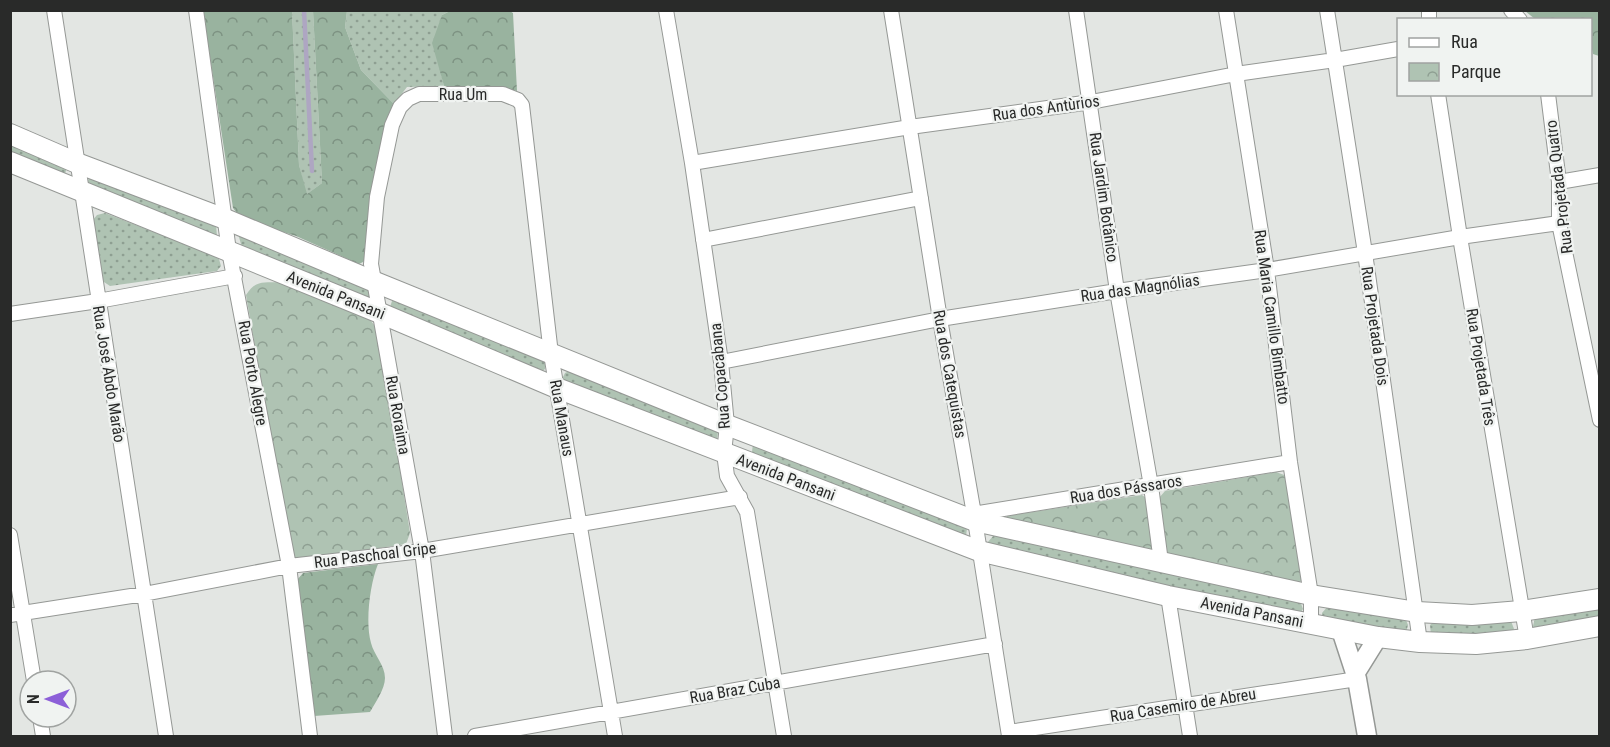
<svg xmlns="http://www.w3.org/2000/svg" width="1610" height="747" viewBox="0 0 1610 747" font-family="'Roboto Condensed',sans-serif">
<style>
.grass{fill:url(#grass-dots)}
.forest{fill:url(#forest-crowns)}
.park{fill:url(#park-crowns)}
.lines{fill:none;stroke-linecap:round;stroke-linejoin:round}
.stream{stroke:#aea6c2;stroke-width:4.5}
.minor-casing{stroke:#959895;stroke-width:16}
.tertiary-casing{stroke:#959895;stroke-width:21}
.secondary-casing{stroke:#959895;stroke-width:22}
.minor{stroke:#fff;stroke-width:14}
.tertiary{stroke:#fff;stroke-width:18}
.secondary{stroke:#fff;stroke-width:20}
.labels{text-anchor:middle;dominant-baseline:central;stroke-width:4.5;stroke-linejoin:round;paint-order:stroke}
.street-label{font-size:16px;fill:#292a29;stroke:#f0f3f1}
</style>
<defs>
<pattern id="grass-dots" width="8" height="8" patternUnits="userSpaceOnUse" patternTransform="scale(1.5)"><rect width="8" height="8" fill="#afc3b3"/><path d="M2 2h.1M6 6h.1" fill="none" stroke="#8e9f92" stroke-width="1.8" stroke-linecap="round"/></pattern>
<pattern id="forest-crowns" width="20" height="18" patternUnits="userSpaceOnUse" patternTransform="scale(1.5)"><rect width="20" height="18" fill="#99b39f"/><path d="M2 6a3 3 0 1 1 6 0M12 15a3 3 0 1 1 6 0" fill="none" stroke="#7d9282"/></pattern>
<pattern id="park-crowns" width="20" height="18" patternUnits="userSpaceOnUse" patternTransform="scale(1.5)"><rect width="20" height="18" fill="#afc3b3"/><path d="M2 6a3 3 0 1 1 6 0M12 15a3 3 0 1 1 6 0" fill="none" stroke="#8e9f92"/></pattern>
</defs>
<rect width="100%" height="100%" fill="#e3e6e3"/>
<path class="grass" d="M 292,11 L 313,11 L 322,183 L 306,195 L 299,165 Z
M 347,11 L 450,11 L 442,15 L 439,65 L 444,86 L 407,87 L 394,104 L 361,70 L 345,27 Z
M 10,141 L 67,167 L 65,174 L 61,176 L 11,155 Z
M 90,175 L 216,225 L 217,236 L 90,186 L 88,181 Z
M 105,213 L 210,254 L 219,259 L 221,266 L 217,271 L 110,286 L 101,280 L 92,221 L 97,215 Z
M 243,236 L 368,285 L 371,299 L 242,248 L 239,237 Z
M 395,300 L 542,359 L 545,362 L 545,369 L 540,373 L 390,307 L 392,301 Z
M 569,371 L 718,431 L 717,441 L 562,379 L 565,373 Z
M 753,443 L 967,528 L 966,537 L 747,457 L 752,452 Z
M 994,535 L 1300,601 L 1303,609 L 1301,612 L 1295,615 L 988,547 L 987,543 Z
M 1328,606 L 1406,620 L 1408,625 L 1406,633 L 1323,619 L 1322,613 Z
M 1599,606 L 1599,621 L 1534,629 L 1533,626 L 1535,618 Z
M 1435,621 L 1511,621 L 1514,629 L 1510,635 L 1431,635 L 1430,625 Z"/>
<path class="forest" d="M 508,10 L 513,13 L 517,91 L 498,87 L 444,86 L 432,43 L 442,15 L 450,11 Z
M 203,11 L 292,11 L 299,165 L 307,194 L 322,183 L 313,11 L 347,11 L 345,27 L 361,70 L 394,104 L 386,124 L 365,261 L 359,264 L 296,236 L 241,219 L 233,208 Z
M 1525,11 L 1599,11 L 1599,56 L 1593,54 L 1591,44 L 1590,20 L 1535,19 Z
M 378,564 C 370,584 365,622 371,643 C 374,655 385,665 385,678 C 385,689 375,703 370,712 L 314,716 L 297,580 L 303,573 Z"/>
<path class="park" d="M 279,282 L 368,317 L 378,330 L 410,533 L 406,544 L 299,560 L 291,554 L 246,295 C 255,280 263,283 279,282 Z
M 1276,472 L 1287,476 L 1303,579 L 1296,585 L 1172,557 L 1165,550 L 1159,498 L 1165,491 Z
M 1142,495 L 1146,498 L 1152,549 L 1147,552 L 1006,519 L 1007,516 Z"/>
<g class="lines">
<path class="stream" d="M 304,10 L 312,171"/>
<defs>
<path id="minor" d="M 54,10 L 166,736
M 196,10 L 229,251 L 289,566 L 310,736
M 666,10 L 692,163 L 721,362 L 727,425 L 724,453 L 727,476 L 747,512 L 784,736
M 891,10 L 940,319 L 974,514 L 1009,736
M 1076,10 L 1117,291 L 1151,486 L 1161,562
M 1226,10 L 1267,270 L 1290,462 L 1311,595 L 1311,624
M 1327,10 L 1365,253 L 1420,642
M 1429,10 L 1429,20
M 1511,10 L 1520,20
M 1438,94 L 1460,237 L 1527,639
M 1548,94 L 1559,182 L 1559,223 L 1600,420
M 692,163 L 910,127 L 1091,102 L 1236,74 L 1335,60 L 1398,49
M 1559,182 L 1600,175
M 703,240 L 921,198
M 10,314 L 98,301 L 235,276
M 721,362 L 940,319 L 1117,291 L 1267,270 L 1460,237 L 1559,223
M 967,515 L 1290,462
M 10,535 L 34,681
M 1168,596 L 1190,736
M 10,615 L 144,594 L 289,566 L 422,551 L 740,497
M 40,717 L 43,736
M 1009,732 L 1357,679
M 445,736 L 422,551 L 371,264 L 377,197 L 392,125 L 400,107 L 408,99 L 419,94 L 503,94 L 518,100 L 522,105 L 551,354 L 615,736
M 475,736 L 995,644"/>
<path id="tertiary" d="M 1341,630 L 1357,679 L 1367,736
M 1355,674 L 1378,637"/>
<path id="secondary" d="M 10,134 L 77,163 L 225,219 L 375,282 L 727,425 L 975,521 L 1311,595 L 1417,612 L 1472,615 L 1521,611 L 1600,599
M 10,162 L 380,313 L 557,388 L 979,551 L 1168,596 L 1378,637 L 1420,642 L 1476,644 L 1527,639 L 1600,626"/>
</defs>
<use href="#minor" class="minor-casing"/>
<use href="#tertiary" class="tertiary-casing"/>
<use href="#secondary" class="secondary-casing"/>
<use href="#minor" class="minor"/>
<use href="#tertiary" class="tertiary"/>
<use href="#secondary" class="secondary"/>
</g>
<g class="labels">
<g class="street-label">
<text x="463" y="94">Rua Um</text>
<text transform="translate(1046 108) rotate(-8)">Rua dos Antùrios</text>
<text transform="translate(1559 187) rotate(-97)">Rua Projetada Quatro</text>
<text transform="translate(1104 197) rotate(82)">Rua Jardim Botânico</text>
<text transform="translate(1140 288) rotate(-8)">Rua das Magnólias</text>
<text transform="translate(336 295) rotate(22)">Avenida Pansani</text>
<text transform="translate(1272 317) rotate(82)">Rua Maria Camillo Bimbatto</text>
<text transform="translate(1375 326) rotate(82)">Rua Projetada Dois</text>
<text transform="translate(1481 367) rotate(81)">Rua Projetada Três</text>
<text transform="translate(253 373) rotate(80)">Rua Porto Alegre</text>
<text transform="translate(109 374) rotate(81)">Rua José Abdo Marão</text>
<text transform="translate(950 374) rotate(80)">Rua dos Catequistas</text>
<text transform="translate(720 376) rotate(-95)">Rua Copacabana</text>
<text transform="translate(398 415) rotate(80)">Rua Roraima</text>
<text transform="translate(562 418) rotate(80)">Rua Manaus</text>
<text transform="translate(786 477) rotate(21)">Avenida Pansani</text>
<text transform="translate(1126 489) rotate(-9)">Rua dos Pássaros</text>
<text transform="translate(375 555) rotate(-7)">Rua Paschoal Gripe</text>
<text transform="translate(1252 612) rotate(11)">Avenida Pansani</text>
<text transform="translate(735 690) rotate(-10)">Rua Braz Cuba</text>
<text transform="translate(1183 705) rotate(-9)">Rua Casemiro de Abreu</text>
</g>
</g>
<rect width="1610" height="747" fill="none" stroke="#292a29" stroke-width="24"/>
<rect x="1397" y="18" width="195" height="78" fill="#f0f3f1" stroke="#a0a3a1" stroke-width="1.5"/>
<rect x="1409" y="38" width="30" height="9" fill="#ffffff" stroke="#a0a3a1" stroke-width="1.5"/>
<text x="1451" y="48" font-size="18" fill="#292a29">Rua</text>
<rect x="1409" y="63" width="30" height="18" fill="url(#park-crowns)" stroke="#a0a3a1" stroke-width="1.5"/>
<text x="1451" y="78" font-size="18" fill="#292a29">Parque</text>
<g transform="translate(48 699) rotate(270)"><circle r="28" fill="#f0f3f1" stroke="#a0a3a1" stroke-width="1.5"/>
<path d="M0-4.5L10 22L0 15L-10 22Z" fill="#8c5fd8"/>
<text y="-9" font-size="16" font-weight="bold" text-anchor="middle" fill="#292a29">N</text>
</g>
</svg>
